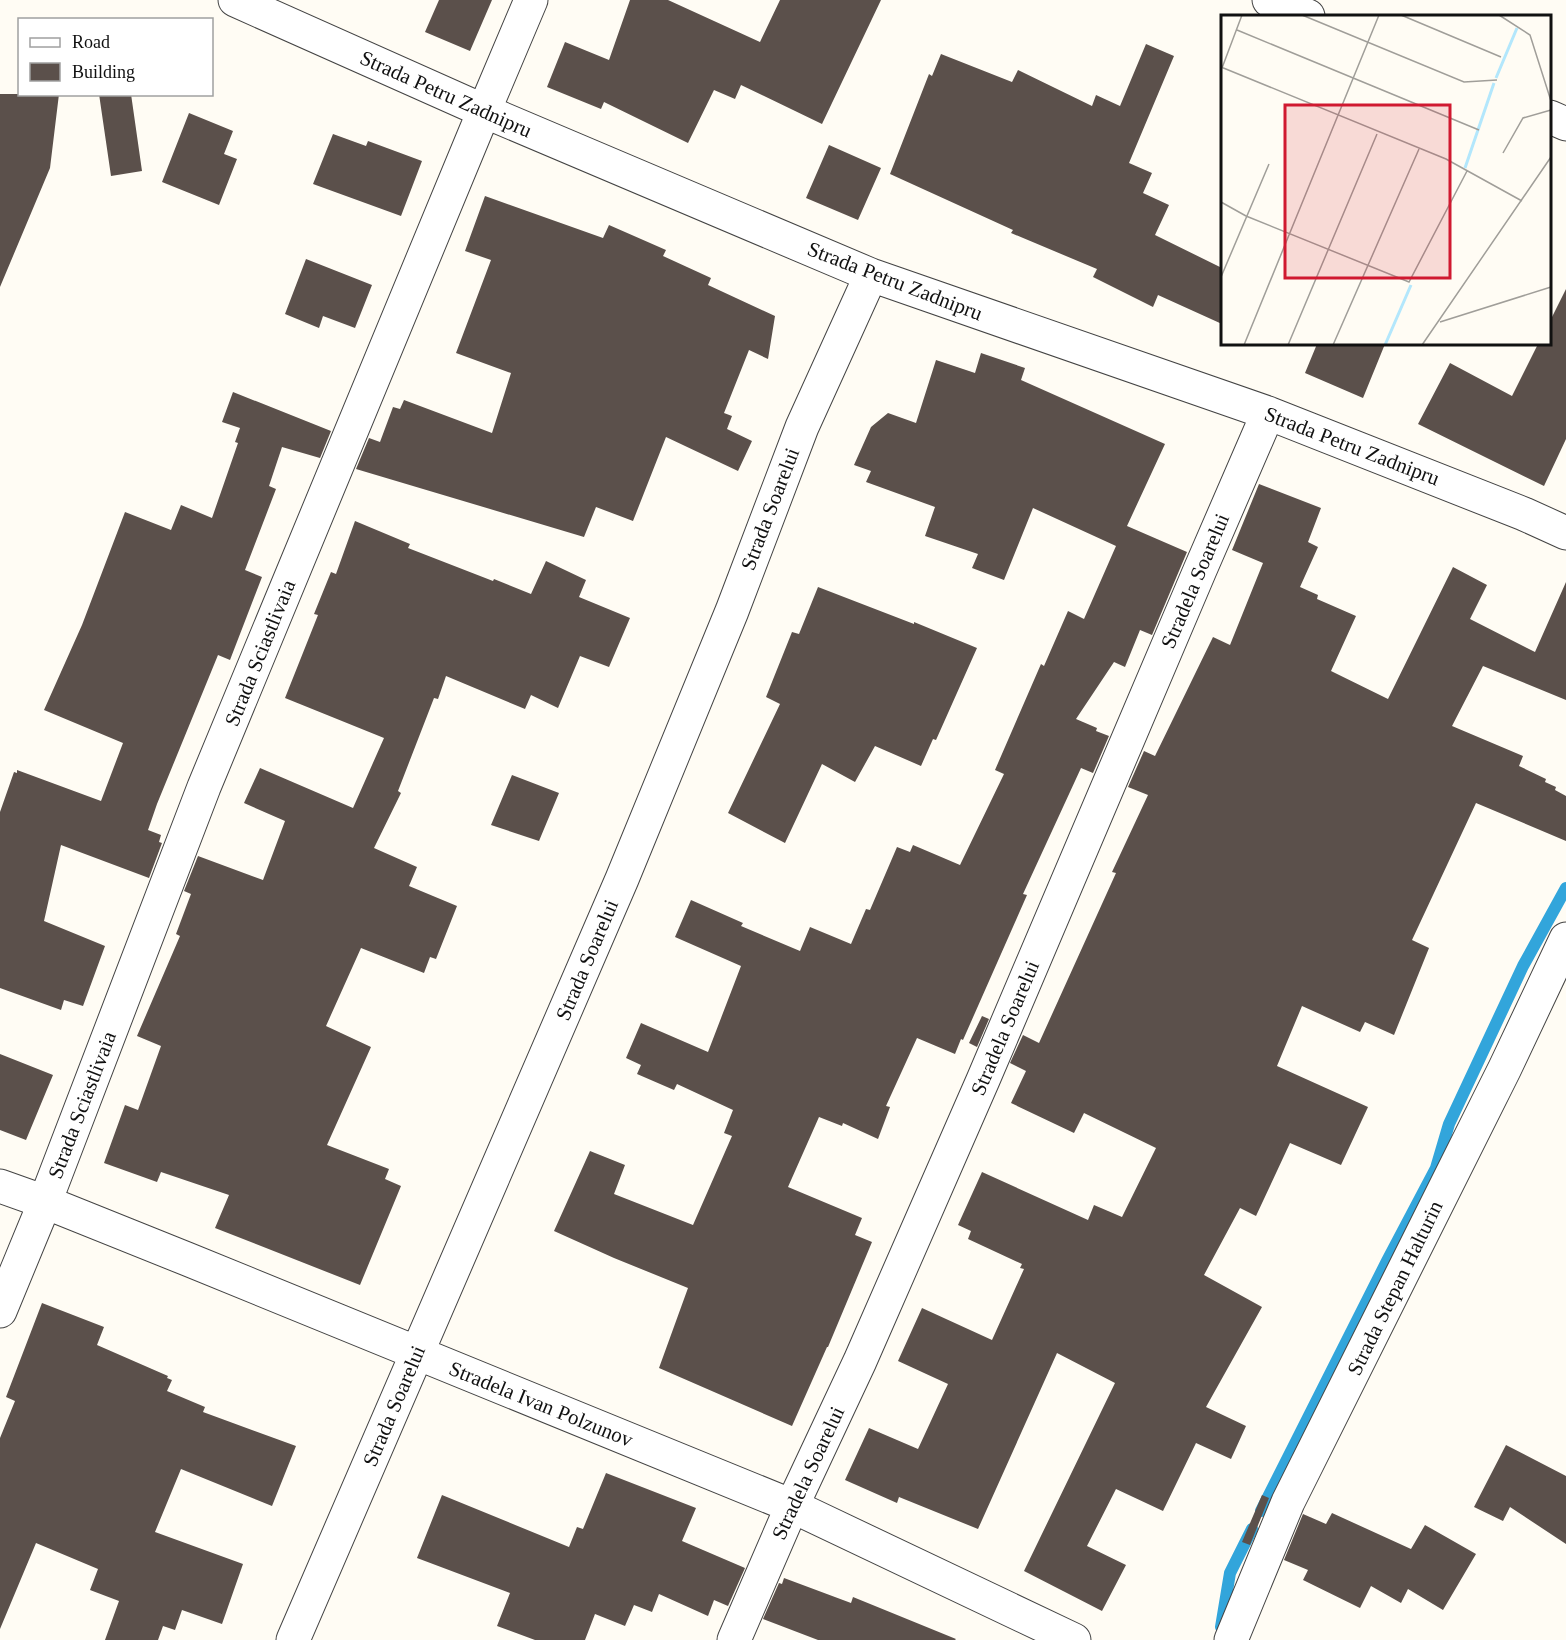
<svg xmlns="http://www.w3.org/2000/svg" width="1566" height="1640" viewBox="0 0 1566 1640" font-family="Georgia,serif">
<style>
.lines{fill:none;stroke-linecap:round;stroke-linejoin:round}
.stream{stroke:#32a5db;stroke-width:12}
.building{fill:#5b504b}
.minor-casing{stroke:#444;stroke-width:35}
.minor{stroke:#fff;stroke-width:33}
.labels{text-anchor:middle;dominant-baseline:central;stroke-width:6;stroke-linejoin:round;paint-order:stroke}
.street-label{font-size:21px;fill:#111;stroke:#fff}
.inset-river{fill:none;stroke:#b3e7fc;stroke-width:3}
.inset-road{fill:none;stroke:#a09e99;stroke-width:1.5}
.view{fill:#d01930;fill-opacity:0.15;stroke:#d01930;stroke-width:3}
.inset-edge{fill:none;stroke:#111;stroke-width:3}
</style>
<rect width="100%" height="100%" fill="#fffcf4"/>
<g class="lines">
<path class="stream" d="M 1261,1511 L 1387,1261 L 1436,1168 L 1449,1124 L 1523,966 L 1566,888
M 1221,1627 L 1230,1573 L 1252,1529"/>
</g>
<path class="building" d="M 439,0 L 492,0 L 470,51 L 425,32 Z
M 630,0 L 668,0 L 760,42 L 780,0 L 881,0 L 822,124 L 741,85 L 735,99 L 714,90 L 688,143 L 604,102 L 601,109 L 547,87 L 565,42 L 609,60 Z
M 1146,44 L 1174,56 L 1129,163 L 1152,173 L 1143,193 L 1169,205 L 1155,235 L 1222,268 L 1222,324 L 1158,295 L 1153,307 L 1093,277 L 1097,269 L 1011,233 L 1013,230 L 890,174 L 929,74 L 932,76 L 941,54 L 1012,82 L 1018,70 L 1092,106 L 1096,95 L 1120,106 Z
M 0,94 L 59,94 L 50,168 L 0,287 Z
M 99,94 L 131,94 L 142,171 L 111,176 Z
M 189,113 L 233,131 L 224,154 L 237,159 L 219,205 L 162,182 Z
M 333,134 L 366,146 L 368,141 L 422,161 L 401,216 L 313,184 Z
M 829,145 L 881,168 L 858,220 L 806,198 Z
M 485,196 L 603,238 L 609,225 L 666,250 L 663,256 L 711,278 L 708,285 L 775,316 L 768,359 L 749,350 L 724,413 L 732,416 L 727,429 L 752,441 L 738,471 L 666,437 L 633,521 L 596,507 L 584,537 L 356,469 L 369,438 L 380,442 L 393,407 L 400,409 L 404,400 L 492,433 L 511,373 L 456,353 L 491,260 L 465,251 Z
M 306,259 L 372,285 L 355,328 L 323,316 L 319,328 L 285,314 Z
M 1566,289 L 1566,439 L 1544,486 L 1418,424 L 1450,363 L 1512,396 L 1538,344 L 1550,344 L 1550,321 Z
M 1317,344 L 1385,344 L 1363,398 L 1305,373 Z
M 981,353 L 1025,368 L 1021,380 L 1165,444 L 1127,526 L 1187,552 L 1152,635 L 1140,630 L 1125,667 L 1114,662 L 1076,719 L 1097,728 L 1096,731 L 1109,736 L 1093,773 L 1081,768 L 1023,894 L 1027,895 L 963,1040 L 961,1039 L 955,1054 L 917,1038 L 886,1106 L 890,1107 L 878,1139 L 843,1123 L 842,1126 L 819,1117 L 788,1187 L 862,1218 L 855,1235 L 872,1242 L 828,1347 L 827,1347 L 792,1426 L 659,1368 L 688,1288 L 614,1258 L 554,1231 L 590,1151 L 625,1165 L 614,1194 L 693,1225 L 732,1136 L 724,1133 L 733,1110 L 677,1084 L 674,1090 L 637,1074 L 641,1065 L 626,1058 L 641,1023 L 708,1052 L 741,966 L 675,937 L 691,900 L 743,923 L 741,926 L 800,951 L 810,927 L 851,944 L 866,909 L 870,910 L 897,847 L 910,852 L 913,845 L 960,865 L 1004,774 L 995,770 L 1041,664 L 1044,666 L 1068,611 L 1084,619 L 1116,546 L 1033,508 L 1004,580 L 972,568 L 978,554 L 925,536 L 935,507 L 866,482 L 871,471 L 854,465 L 871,427 L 888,413 L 916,423 L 936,360 L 975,373 Z
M 233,392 L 331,431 L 320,458 L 282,447 L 269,486 L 276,489 L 245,570 L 262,577 L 230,660 L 218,655 L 157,804 L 148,830 L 161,835 L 159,842 L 162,843 L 149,878 L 61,845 L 44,921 L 105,946 L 83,1006 L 64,1000 L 61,1010 L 0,988 L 0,812 L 14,772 L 17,773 L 17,770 L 101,801 L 123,743 L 44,710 L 82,625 L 125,512 L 171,530 L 181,505 L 212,518 L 238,443 L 235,442 L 240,428 L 222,422 Z
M 1259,484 L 1321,508 L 1308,542 L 1318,547 L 1300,587 L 1318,595 L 1317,599 L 1356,616 L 1331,671 L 1388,699 L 1453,567 L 1487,585 L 1470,619 L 1535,652 L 1566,582 L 1566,700 L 1483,666 L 1452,726 L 1523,756 L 1519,766 L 1546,779 L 1545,782 L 1556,787 L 1555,790 L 1566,796 L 1566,841 L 1476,803 L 1412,940 L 1429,948 L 1394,1035 L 1365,1022 L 1360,1032 L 1302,1006 L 1277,1066 L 1368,1107 L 1341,1165 L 1290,1143 L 1256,1216 L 1240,1208 L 1204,1275 L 1262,1307 L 1206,1407 L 1246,1426 L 1231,1459 L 1196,1443 L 1163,1511 L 1116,1489 L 1087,1546 L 1126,1565 L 1102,1611 L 1024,1571 L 1115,1383 L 1057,1353 L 978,1529 L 899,1497 L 897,1503 L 845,1480 L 869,1428 L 918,1449 L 948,1384 L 898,1361 L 922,1308 L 992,1340 L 1024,1269 L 1020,1268 L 1022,1264 L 968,1239 L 971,1231 L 958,1225 L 982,1172 L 1088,1220 L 1094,1205 L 1122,1217 L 1156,1148 L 1084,1113 L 1074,1133 L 1011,1103 L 1026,1071 L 1010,1063 L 1023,1035 L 1039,1043 L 1116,873 L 1112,872 L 1148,795 L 1128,787 L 1144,751 L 1155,756 L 1213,637 L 1230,645 L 1263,563 L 1232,550 Z
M 355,521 L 410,544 L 408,548 L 493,581 L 494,579 L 531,594 L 546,561 L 586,580 L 579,597 L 630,618 L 609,667 L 580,656 L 558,708 L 531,695 L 525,709 L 446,676 L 438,699 L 434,698 L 398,791 L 401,793 L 374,848 L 417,867 L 409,886 L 457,906 L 436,959 L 430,957 L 424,973 L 361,948 L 326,1026 L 371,1047 L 327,1145 L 389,1169 L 385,1179 L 401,1186 L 360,1285 L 215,1228 L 229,1195 L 161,1172 L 157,1182 L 104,1163 L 125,1105 L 138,1110 L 161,1046 L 137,1036 L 180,936 L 176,934 L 191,894 L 184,891 L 198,856 L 263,880 L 285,821 L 244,803 L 260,768 L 353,808 L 384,738 L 285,698 L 318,615 L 314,614 L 331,572 L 336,574 Z
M 818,587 L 914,624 L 914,622 L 977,648 L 936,740 L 933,739 L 921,766 L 875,746 L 855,782 L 822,764 L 785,843 L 728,813 L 780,704 L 766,697 L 792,632 L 799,634 Z
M 512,775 L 559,793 L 539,841 L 491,825 Z
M 982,1016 L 989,1019 L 977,1047 L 969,1043 Z
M 0,1054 L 53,1075 L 26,1140 L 0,1130 Z
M 42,1303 L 104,1327 L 97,1345 L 168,1376 L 167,1378 L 172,1380 L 167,1391 L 205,1407 L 203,1412 L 296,1446 L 272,1506 L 181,1469 L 155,1532 L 243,1564 L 222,1624 L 182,1610 L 175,1630 L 163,1626 L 158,1640 L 105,1640 L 119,1601 L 90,1590 L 98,1569 L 36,1543 L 0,1629 L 0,1438 L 15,1401 L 6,1397 Z
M 1506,1445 L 1566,1476 L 1566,1544 L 1510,1507 L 1503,1521 L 1474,1507 Z
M 606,1473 L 696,1508 L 682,1541 L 745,1568 L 728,1606 L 714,1600 L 708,1616 L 659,1594 L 652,1612 L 634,1605 L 625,1626 L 595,1614 L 585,1640 L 535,1640 L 497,1626 L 510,1593 L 417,1558 L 442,1495 L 569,1547 L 577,1527 L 583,1529 Z
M 1262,1495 L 1269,1498 L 1250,1545 L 1242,1542 Z
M 1332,1513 L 1411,1549 L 1425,1525 L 1476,1554 L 1443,1610 L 1408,1589 L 1401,1603 L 1371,1586 L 1360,1608 L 1303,1580 L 1308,1570 L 1284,1560 L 1303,1514 L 1326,1524 Z
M 784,1578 L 851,1603 L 853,1597 L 956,1639 L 955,1640 L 818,1640 L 763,1619 L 779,1583 L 782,1584 Z"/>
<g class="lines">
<defs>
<path id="minor" d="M 235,0 L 484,111 L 871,275 L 1268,413 L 1524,514 L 1566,533
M 1269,0 L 1308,16
M 1550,117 L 1566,124
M 0,1186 L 45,1202 L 187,1259 L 792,1506 L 1074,1640
M 0,1311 L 45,1202 L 204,787 L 484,111 L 531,0
M 293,1640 L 622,879 L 732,611 L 802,427 L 871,275
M 734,1640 L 792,1506 L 860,1361 L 983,1080 L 1200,570 L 1268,413
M 1231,1640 L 1288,1502 L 1505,1068 L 1566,939"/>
</defs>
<use href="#minor" class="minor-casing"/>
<use href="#minor" class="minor"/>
</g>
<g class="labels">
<g class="street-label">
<text transform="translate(446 94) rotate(24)">Strada Petru Zadnipru</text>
<text transform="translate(895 281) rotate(21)">Strada Petru Zadnipru</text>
<text transform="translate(1352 446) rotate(21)">Strada Petru Zadnipru</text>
<text transform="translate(770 509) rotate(-69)">Strada Soarelui</text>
<text transform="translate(1195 581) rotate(-67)">Stradela Soarelui</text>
<text transform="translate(260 653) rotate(-68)">Strada Sciastlivaia</text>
<text transform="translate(587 960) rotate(-67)">Strada Soarelui</text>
<text transform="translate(1005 1028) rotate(-67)">Stradela Soarelui</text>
<text transform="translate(82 1105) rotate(-69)">Strada Sciastlivaia</text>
<text transform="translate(1395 1288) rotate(-64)">Strada Stepan Halturin</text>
<text transform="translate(541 1404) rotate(22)">Stradela Ivan Polzunov</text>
<text transform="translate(394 1406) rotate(-67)">Strada Soarelui</text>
<text transform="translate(808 1473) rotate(-65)">Stradela Soarelui</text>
</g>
</g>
<g transform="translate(1221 15)">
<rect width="330" height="330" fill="#fffcf4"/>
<path class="inset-river" d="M 275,63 L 296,13M 244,153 L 273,68M 164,330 L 190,270"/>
<path class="inset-road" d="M 81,0 L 243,67 L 276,65M 180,0 L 280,42M 278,0 L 309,20 L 330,86M 16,15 L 258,115M 0,52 L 225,144 L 301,186M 1,53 L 21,0M 282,138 L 302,103 L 330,95M 0,187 L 25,201 L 188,267 L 246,156M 0,262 L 48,149M 219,307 L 330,272M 23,330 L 158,0M 67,330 L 156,119M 112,330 L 198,134M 201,330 L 330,142"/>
<path class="view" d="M 64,90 L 229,90 L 229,263 L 64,263 Z"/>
<rect width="330" height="330" class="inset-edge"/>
</g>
<rect x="18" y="18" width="195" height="78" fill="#ffffff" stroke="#a0a0a0" stroke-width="1.5"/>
<rect x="30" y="38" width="30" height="9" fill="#ffffff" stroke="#a0a0a0" stroke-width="1.5"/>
<text x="72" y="48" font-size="18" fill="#111111">Road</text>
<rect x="30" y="63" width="30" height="18" fill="#5b504b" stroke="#a0a0a0" stroke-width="1.5"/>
<text x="72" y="78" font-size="18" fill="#111111">Building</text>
</svg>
